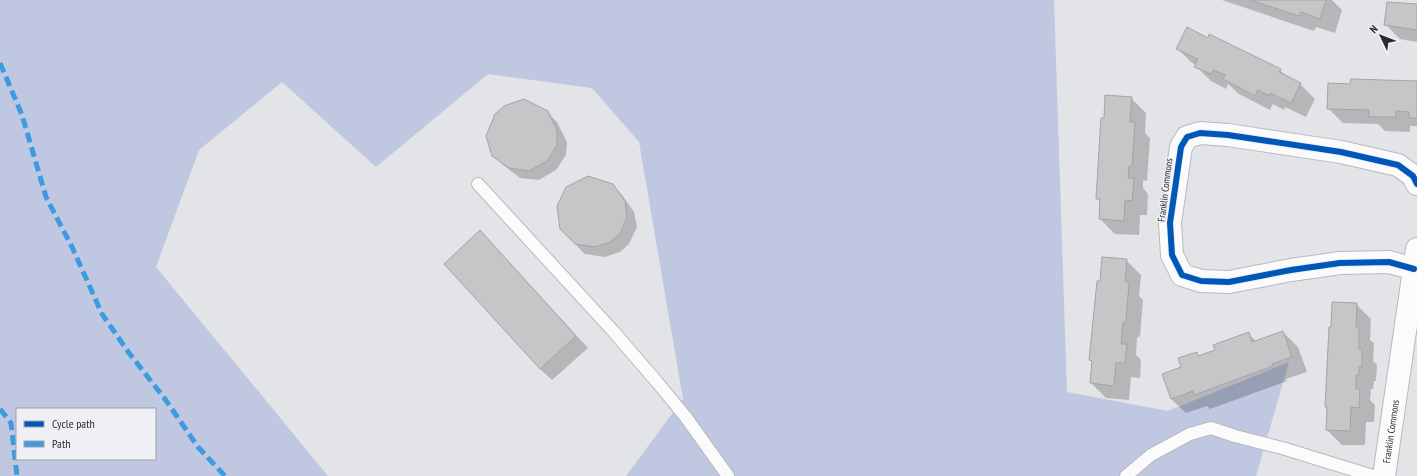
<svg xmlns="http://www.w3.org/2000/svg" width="1417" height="476" viewBox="0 0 1417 476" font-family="'PT Sans Narrow',sans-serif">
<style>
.forest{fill:#bfc7e1;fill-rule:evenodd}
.shadow{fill:#0003}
.building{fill:#c6c6c8;stroke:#a4a4a6}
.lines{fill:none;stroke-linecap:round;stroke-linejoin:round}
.lane-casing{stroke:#b8b9bb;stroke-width:14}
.street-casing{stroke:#b8b9bb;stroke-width:24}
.lane{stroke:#fbfbfb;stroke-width:12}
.street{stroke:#fbfbfb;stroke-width:22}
.quiet{stroke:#3d9ce1;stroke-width:5;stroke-dasharray:10 5;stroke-linecap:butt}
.cycleway-casing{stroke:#eef0f6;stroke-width:8}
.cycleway{stroke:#0057b8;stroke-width:6}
.labels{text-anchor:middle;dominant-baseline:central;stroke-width:3;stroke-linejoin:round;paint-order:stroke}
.street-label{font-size:10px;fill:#2a2b2d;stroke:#eef0f6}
</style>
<rect width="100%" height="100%" fill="#e3e4e7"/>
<path class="forest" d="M 0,0 L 1054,0 L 1067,392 L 1168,411 L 1289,362 L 1256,476 L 626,476 L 683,399 L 639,142 L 592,88 L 488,74 L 376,167 L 282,82 L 199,150 L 156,267 L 328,476 L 0,476 ZM 17,409 L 155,409 L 155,459 L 17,459 Z"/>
<path class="shadow" d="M 1222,0 L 1332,0 L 1342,10 L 1335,33 L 1316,27 L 1314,31 Z
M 1417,5 L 1417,42 L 1400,39 L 1385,24 Z
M 1208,39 L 1280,70 L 1288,78 L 1300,84 L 1315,99 L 1306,117 L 1285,107 L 1284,110 L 1273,104 L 1270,110 L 1239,94 L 1228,84 L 1226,89 L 1211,81 L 1196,66 L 1196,65 L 1192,63 L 1177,48 Z
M 1417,82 L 1417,126 L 1410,126 L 1410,132 L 1385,131 L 1378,124 L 1343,123 L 1328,108 L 1351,85 Z
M 1131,98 L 1146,113 L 1145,133 L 1150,138 L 1147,181 L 1143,180 L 1143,188 L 1148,194 L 1147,215 L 1140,215 L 1139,235 L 1115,234 L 1100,219 L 1101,202 L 1097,198 L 1105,119 Z
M 547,112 L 557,122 L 567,142 L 566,155 L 556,170 L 539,180 L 520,178 L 503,165 L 493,155 Z
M 612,185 L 622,195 L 634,212 L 637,227 L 629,244 L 620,252 L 605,257 L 585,254 L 575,244 Z
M 492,244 L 588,348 L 552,380 L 540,369 Z
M 1126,260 L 1141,275 L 1139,296 L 1143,300 L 1140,336 L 1137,338 L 1136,355 L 1141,360 L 1140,378 L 1131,377 L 1129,400 L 1106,398 L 1091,383 L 1093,362 L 1090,360 L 1100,282 Z
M 1356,304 L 1371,319 L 1370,340 L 1374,343 L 1373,361 L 1377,365 L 1376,381 L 1374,381 L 1373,389 L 1371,389 L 1370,400 L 1375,405 L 1374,422 L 1366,422 L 1365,445 L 1342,445 L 1327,430 L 1328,408 L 1326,407 L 1332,328 Z
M 1283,332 L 1298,347 L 1307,372 L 1286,379 L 1287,381 L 1210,409 L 1207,406 L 1186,413 L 1171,399 L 1183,367 L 1196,353 L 1199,356 L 1216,351 L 1248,334 L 1256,341 Z"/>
<path class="building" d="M 1250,0 L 1326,0 L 1320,19 L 1301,12 L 1299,16 Z
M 1387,2 L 1417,4 L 1417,30 L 1384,25 Z
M 1187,27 L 1208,38 L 1209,34 L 1281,69 L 1279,72 L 1301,83 L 1291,103 L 1270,93 L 1269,96 L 1258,90 L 1255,96 L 1223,79 L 1225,75 L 1213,70 L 1211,74 L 1194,67 L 1198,59 L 1176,49 Z
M 1351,79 L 1417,81 L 1417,118 L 1409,118 L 1409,112 L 1396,111 L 1396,117 L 1369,117 L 1369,110 L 1327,109 L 1328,83 L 1350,84 Z
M 1105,95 L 1132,97 L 1130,122 L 1135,122 L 1132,166 L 1129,166 L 1128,178 L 1134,178 L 1132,201 L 1125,200 L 1124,221 L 1099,219 L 1100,199 L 1096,199 L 1101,118 L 1104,118 Z
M 524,99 L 548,111 L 557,131 L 557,145 L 547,161 L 529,171 L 509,168 L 492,156 L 486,136 L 495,114 L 504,106 Z
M 588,176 L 613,184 L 625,201 L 627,217 L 620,234 L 610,242 L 595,247 L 575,244 L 560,229 L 557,206 L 566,187 Z
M 480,230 L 576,336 L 540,369 L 444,264 Z
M 1102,257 L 1127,259 L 1125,281 L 1129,284 L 1126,321 L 1123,323 L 1121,344 L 1127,344 L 1125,363 L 1116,363 L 1114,386 L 1090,383 L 1092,361 L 1089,360 L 1097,281 L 1100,281 Z
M 1332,302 L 1357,303 L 1356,327 L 1359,327 L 1359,349 L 1362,349 L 1362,367 L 1359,367 L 1359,375 L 1356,375 L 1356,389 L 1360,389 L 1359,408 L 1351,407 L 1350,431 L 1326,430 L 1327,407 L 1325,407 L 1329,327 L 1331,327 Z
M 1283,331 L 1292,357 L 1272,364 L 1273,366 L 1194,395 L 1193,391 L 1171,399 L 1162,374 L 1181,367 L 1178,358 L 1197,352 L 1198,356 L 1215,350 L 1213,345 L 1249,332 L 1252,342 Z"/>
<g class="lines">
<defs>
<path id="lane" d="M 478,184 L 613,331 L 657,382 L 685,416 L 728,476
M 1126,476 L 1151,455 L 1190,434 L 1211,428 L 1235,436 L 1282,448 L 1373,476"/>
<g id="street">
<path d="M 1414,269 L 1389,262 L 1340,263 L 1291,270 L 1229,282 L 1201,281 L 1182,275 L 1172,255 L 1170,223 L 1181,147 L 1187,137 L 1200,133 L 1228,135 L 1341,152 L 1398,165 L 1413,176 L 1417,184"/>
<path id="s1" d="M 1384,476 L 1417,249"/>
</g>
</defs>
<use href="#lane" class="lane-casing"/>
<use href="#street" class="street-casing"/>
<use href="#lane" class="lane"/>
<use href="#street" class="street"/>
<path class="quiet" d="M 0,63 L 22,115 L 46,197 L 72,247 L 102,314 L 129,353 L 165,399 L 198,447 L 225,476
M 0,409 L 11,423 L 17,476"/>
<defs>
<path id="cycleway" d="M 1414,269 L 1389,262 L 1340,263 L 1291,270 L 1229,282 L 1201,281 L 1182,275 L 1172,255 L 1170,223 L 1181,147 L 1187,137 L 1200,133 L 1228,135 L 1341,152 L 1398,165 L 1413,176 L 1417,184"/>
</defs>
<use href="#cycleway" class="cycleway-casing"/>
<use href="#cycleway" class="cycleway"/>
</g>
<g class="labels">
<g class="street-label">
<text transform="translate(1165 190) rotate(-83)">Franklin Commons</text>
<text stroke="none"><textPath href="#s1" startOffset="45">Franklin Commons</textPath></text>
</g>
</g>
<rect x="16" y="408" width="140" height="52" fill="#eef0f6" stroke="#a0a1a6"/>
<rect x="24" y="421" width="20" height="6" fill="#0057b8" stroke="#a0a1a6"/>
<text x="52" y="428" font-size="12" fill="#2a2b2d">Cycle path</text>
<rect x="24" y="441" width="20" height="6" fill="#3d9ce1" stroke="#a0a1a6"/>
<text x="52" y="448" font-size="12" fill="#2a2b2d">Path</text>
<g transform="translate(1381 36) rotate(313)" stroke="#eef0f6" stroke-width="3" paint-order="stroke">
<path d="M0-3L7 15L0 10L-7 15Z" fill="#2a2b2d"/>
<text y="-6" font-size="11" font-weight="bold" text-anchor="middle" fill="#2a2b2d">N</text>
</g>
</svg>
